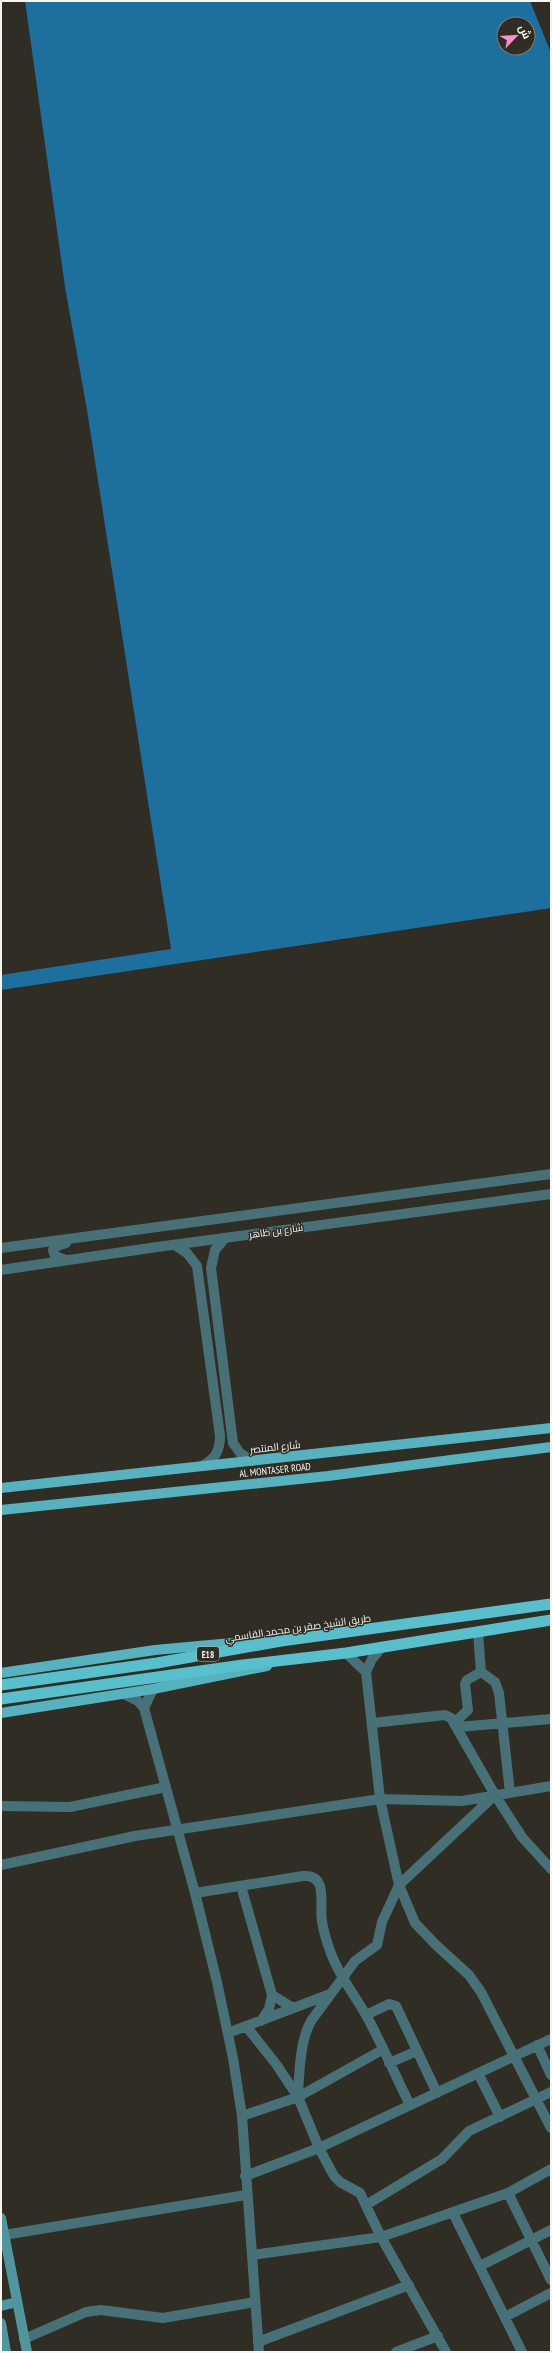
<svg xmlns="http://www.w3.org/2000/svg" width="552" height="2353" viewBox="0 0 552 2353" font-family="'PT Sans Narrow',Cairo,sans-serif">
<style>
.water{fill:#1d6f9d;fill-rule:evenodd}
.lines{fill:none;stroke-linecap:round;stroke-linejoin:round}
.minor{stroke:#477176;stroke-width:10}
.tertiary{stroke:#477176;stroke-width:10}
.secondary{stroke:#51969f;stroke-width:10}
.primary{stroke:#56b2be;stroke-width:10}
.trunk{stroke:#58bfcc;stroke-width:11}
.labels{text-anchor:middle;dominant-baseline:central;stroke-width:3;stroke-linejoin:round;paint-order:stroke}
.shield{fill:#302e24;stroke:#bbb9b1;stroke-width:1}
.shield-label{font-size:9px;font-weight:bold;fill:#f6f5ee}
.street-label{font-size:10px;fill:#f6f5ee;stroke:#302e24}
</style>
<rect width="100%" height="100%" fill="#302e24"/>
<path class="water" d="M 25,1 L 530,1 L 551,53 L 551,908 L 1,990 L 1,975 L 171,949 L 87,410 L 65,287 ZM 504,24 L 528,24 L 528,48 L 504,48 Z"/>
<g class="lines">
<path class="minor" d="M 225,1238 L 215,1250 L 211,1268 L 233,1443 L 240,1453 L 252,1461
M 175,1245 L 187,1253 L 197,1266 L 220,1436 C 220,1451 215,1459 202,1466
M 478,1632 L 481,1672 L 495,1682 L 499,1693 L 510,1793
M 381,1648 L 372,1659 L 366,1672 L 380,1799 L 399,1885 L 415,1923 L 436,1945 L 469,1975 L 481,1992 L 551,2128
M 346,1653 L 366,1672
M 455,1722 L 468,1710 L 465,1684 L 467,1680 L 481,1672
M 372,1723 L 445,1715 L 451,1718 L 495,1795 L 522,1837 L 551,1869
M 458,1727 L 551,1719
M 1,1806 L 70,1807 L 166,1787
M 1,1865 L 135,1836 L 380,1799 L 462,1801 L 551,1786
M 241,1886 L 272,1995 L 269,2009 L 261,2021
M 195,1893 L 303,1876 C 329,1874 319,1905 322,1921 C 323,1930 326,1939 329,1948 C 337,1972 353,1993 366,2015 C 382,2044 395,2075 410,2105
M 272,1995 L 293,2008
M 366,2015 L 389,2004 L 396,2006 L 437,2093
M 246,2026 L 276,2064 L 298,2097 L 319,2148 L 334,2176 L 340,2182 L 360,2193 L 381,2237 L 446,2352
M 228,2033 L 330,1994
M 537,2045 L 551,2075
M 389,2063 L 417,2051
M 478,2073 L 500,2117
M 298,2097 C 299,2075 300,2040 311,2021 L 355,1961 L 377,1945 L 382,1922 L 399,1885 L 495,1795
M 242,2116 L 298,2097 L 382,2050
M 245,2176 L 319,2148 L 551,2039
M 508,2193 L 551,2280
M 366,2205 L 442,2159 L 469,2131 L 551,2092
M 453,2213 L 522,2352
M 4,2235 L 246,2195
M 252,2255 L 381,2237 L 508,2193 L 551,2169
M 480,2266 L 551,2230
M 505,2317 L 551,2293
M 24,2339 L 86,2312 L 101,2310 L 163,2318 L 255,2302
M 258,2342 L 409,2285
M 396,2352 L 438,2336"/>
<path class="tertiary" d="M 66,1243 L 57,1246 L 53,1250 L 55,1256 L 66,1260
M 1,1248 L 551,1174
M 1,1270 L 157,1247 L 551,1194
M 124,1694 L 138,1701 L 144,1708 L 195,1893 L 217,1982 L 233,2058 L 242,2116 L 259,2352
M 144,1708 L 153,1689"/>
<path class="secondary" d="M 1,2218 L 27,2352
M 1,2306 L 17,2302
M 1,2323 L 6,2352"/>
<path class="primary" d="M 1,1488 L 551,1428
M 1,1510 L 328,1476 L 551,1447
M 1,1673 L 155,1650 L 265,1640
M 1,1713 L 153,1689 L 267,1666"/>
<path class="trunk" d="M 1,1685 L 157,1663 L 281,1641 L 551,1604
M 1,1699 L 243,1665 L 346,1653 L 551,1620"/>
</g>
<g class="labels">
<rect class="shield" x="197" y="1647" width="22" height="14" rx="3"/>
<g class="shield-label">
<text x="208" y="1654">E18</text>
</g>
<g class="street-label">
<text transform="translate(276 1231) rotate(-8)">شارع بن ظاهر</text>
<text transform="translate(275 1447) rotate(-6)">شارع المنتصر</text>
<text transform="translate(275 1470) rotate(-6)">AL MONTASER ROAD</text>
<text transform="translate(298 1628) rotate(-8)">طريق الشيخ صقر بن محمد القاسمي</text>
</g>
</g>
<rect width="552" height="2353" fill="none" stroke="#f6f5ee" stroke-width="4"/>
<g transform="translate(516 36) rotate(65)"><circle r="19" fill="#302e24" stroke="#7f7e75"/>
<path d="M0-3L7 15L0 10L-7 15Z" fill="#f790ce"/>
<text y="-6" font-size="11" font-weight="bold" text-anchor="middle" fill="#f6f5ee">ش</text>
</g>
</svg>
